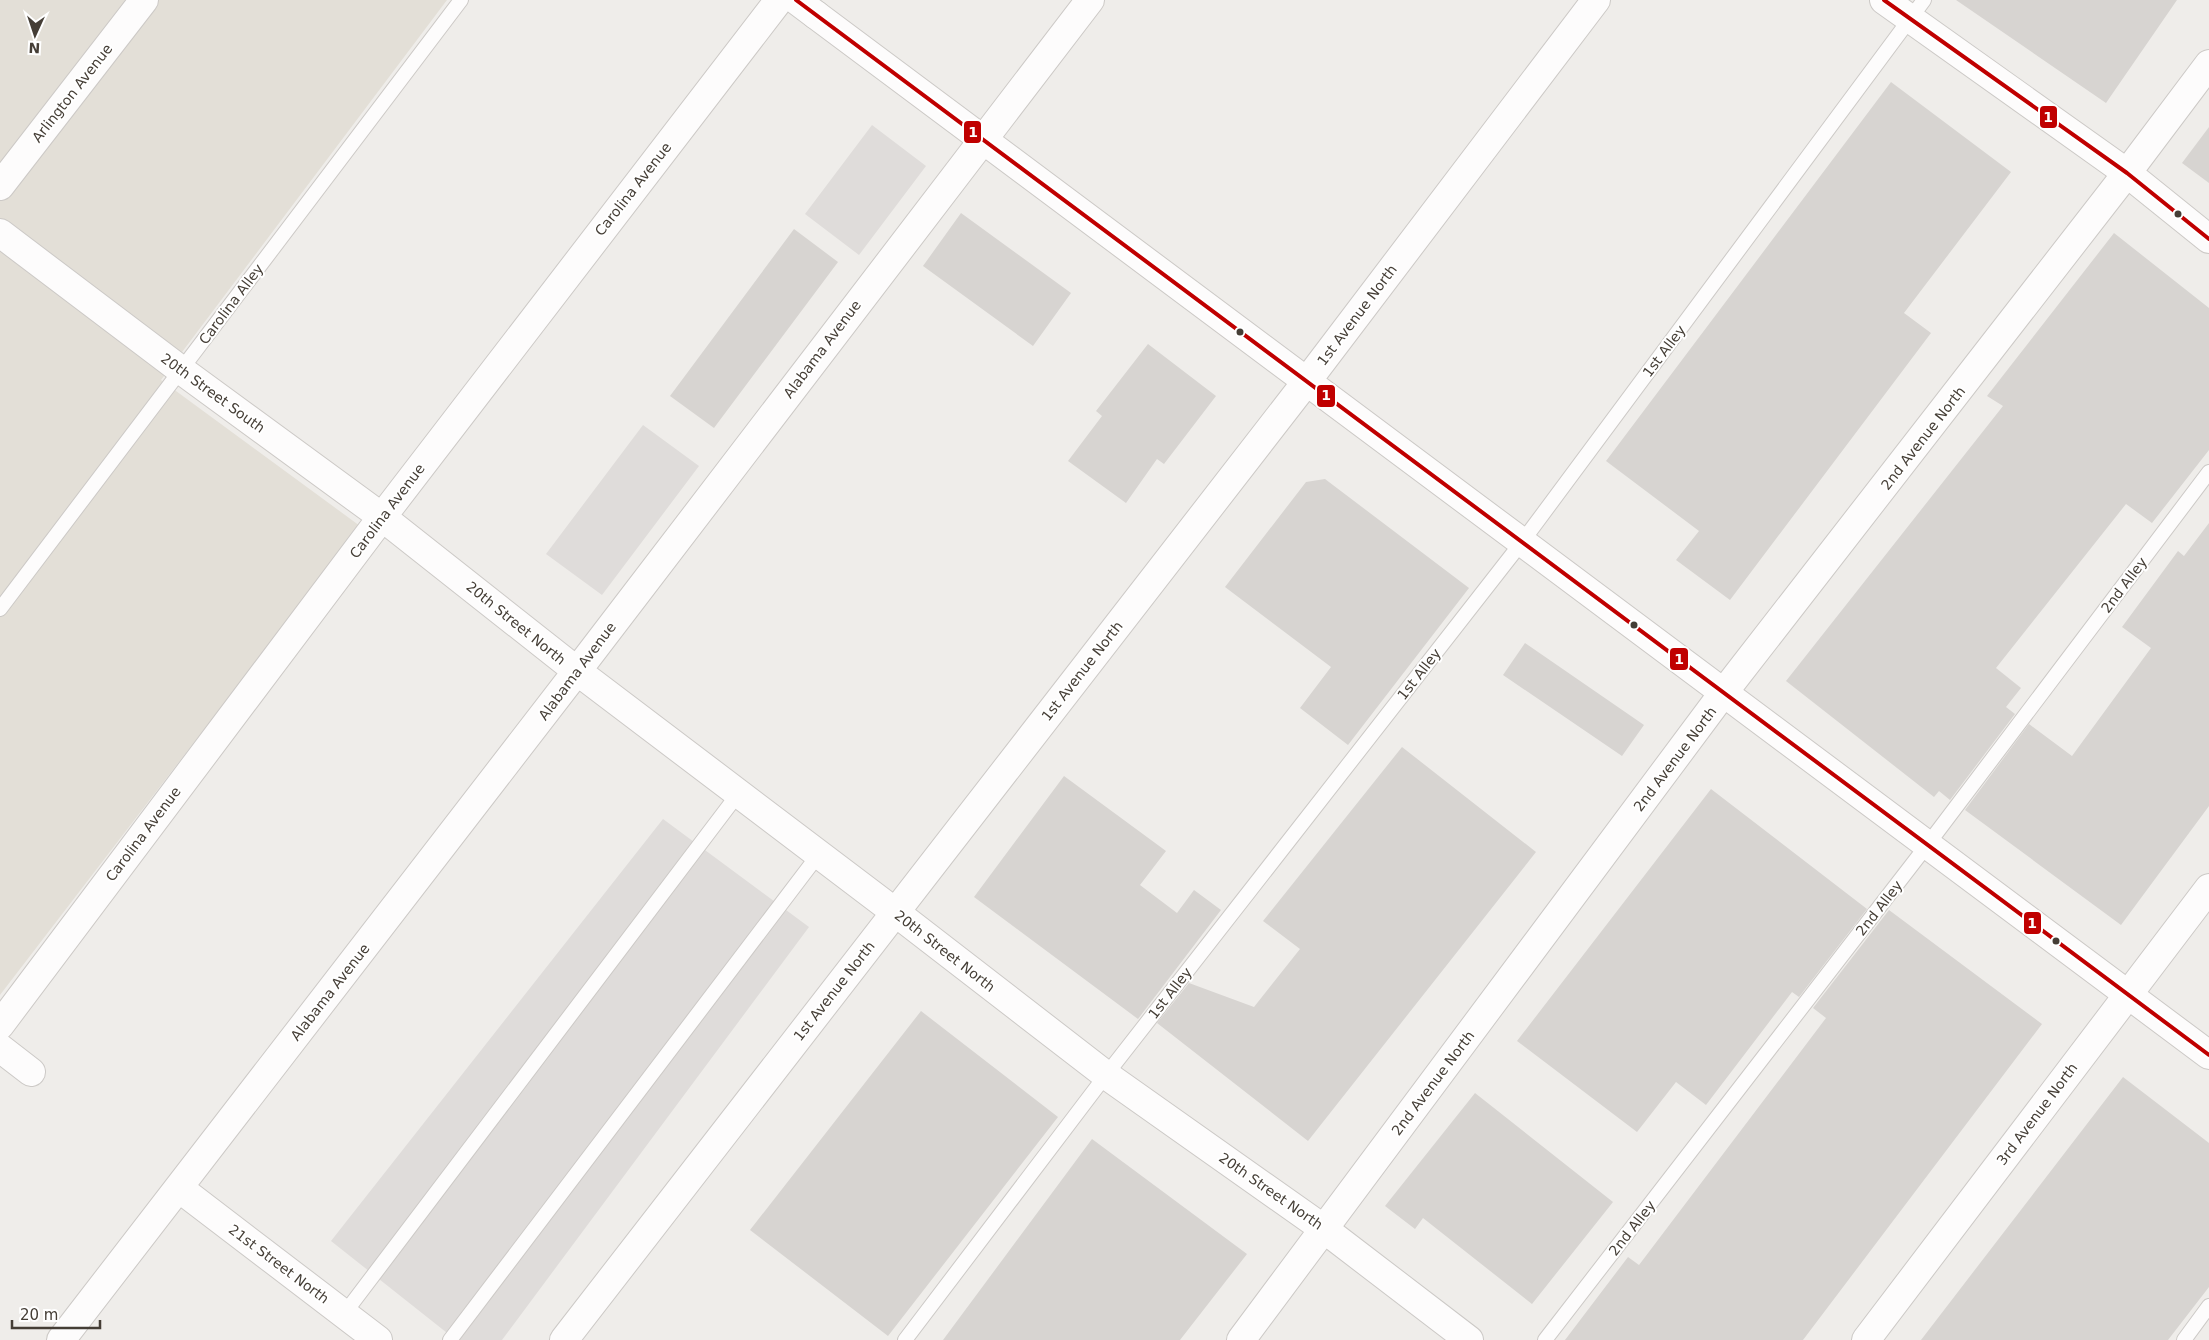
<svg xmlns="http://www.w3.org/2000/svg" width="2209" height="1340" viewBox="0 0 2209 1340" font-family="'DejaVu Sans',sans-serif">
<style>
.residential{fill:#e3dfd7}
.parking{fill:#dfdcda}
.building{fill:#d7d4d1}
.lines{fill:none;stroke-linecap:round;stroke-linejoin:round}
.service-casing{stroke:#ccc9c6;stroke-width:16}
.minor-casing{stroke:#ccc9c6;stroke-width:30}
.tertiary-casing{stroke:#ccc9c6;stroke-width:30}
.service{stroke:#fdfcfc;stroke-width:14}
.minor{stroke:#fdfcfc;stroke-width:28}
.tertiary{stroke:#fdfcfc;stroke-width:28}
.bus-1-casing{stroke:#fff;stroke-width:8}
.bus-1{stroke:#c00000;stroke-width:4}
.bus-dot{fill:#453e36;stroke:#fff;stroke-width:2}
.labels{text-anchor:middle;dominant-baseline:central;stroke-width:4;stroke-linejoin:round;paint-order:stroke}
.street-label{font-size:14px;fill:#453e36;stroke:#fff}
.line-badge{stroke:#fff;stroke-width:2}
.badge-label{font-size:14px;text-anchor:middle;font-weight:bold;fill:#fff}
</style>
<rect width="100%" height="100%" fill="#efedea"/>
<path class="residential" d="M 0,0 L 447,0 L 161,380 L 360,526 L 0,995 Z"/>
<path class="parking" d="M 872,125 L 926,166 L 859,255 L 805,214 Z
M 643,425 L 699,466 L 602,595 L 546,554 Z
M 663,819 L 809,927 L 502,1340 L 456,1340 L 331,1241 Z"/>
<path class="building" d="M 1956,0 L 2177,0 L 2106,103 Z
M 1891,82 L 2011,172 L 1904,313 L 1931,333 L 1730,600 L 1676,560 L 1699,531 L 1606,461 Z
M 2209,127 L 2209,183 L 2182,163 Z
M 961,213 L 1071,293 L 1033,346 L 923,266 Z
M 794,229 L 838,262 L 714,428 L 670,396 Z
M 2114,233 L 2209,308 L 2209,450 L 2152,523 L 2126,504 L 1996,668 L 2021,688 L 2006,707 L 2015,714 L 1950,800 L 1939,791 L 1934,797 L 1786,681 L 2003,406 L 1987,396 Z
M 1148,344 L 1216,396 L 1164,464 L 1157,459 L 1126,503 L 1068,461 L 1102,416 L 1096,411 Z
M 1325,479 L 1469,588 L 1348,745 L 1300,708 L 1331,667 L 1225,587 L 1306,482 Z
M 2209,523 L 2209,806 L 2121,925 L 1965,810 L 2029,724 L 2072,756 L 2151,648 L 2122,627 L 2178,551 L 2184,556 Z
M 1525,643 L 1644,725 L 1622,756 L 1503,675 Z
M 1402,747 L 1536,852 L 1308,1141 L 1157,1023 L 1189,983 L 1254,1007 L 1300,949 L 1263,921 Z
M 1064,776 L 1166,851 L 1140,885 L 1177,913 L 1194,890 L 1221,910 L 1138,1019 L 974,897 Z
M 1711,789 L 1867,909 L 1799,997 L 1792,992 L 1706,1105 L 1676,1082 L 1637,1132 L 1517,1041 Z
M 1889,910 L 2042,1024 L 1803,1340 L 1565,1340 L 1628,1257 L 1639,1265 L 1826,1018 L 1813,1008 Z
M 921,1011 L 1058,1117 L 888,1336 L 750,1230 Z
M 2123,1077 L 2209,1143 L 2209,1287 L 2168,1340 L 1921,1340 Z
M 1475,1093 L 1613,1202 L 1532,1304 L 1423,1218 L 1415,1229 L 1385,1206 Z
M 1092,1139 L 1247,1254 L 1180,1340 L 943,1340 Z"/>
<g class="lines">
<defs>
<path id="service" d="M 0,609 L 461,0
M 344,1314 L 738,794
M 450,1340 L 819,854
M 905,1340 L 1106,1075 L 1522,542 L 1924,0
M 1545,1340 L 1928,844 L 2209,472
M 2184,1340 L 2209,1306"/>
<path id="minor" d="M 796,0 L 816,15
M 0,186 L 144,0
M 0,233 L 181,370 L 382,517 L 577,671 L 895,912 L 1106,1075 L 1324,1229 L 1469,1340
M 0,1025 L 382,517 L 779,0
M 0,1048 L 31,1072
M 179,1188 L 378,1340
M 61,1340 L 577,671 L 1090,0
M 564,1340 L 1307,381 L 1596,0
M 1241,1340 L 1724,692 L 2127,173 L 2209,64
M 1866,1340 L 2209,888"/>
<path id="tertiary" d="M 1884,0 L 2127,173 L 2209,239
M 816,15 L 2209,1055"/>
</defs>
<use href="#service" class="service-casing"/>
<use href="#minor" class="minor-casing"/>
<use href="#tertiary" class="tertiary-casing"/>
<use href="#service" class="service"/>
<use href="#minor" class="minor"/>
<use href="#tertiary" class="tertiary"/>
<defs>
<path id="bus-1" d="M 796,0 L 2209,1055
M 1884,0 L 2127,173 L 2209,239"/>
</defs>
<use href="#bus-1" class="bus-1-casing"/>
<use href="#bus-1" class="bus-1"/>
</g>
<g class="bus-dot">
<circle cx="2178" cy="214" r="4.5"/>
<circle cx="1240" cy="332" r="4.5"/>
<circle cx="1634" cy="625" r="4.5"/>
<circle cx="2056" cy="941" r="4.5"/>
</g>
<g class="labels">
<g class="street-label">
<text transform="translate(72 93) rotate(-52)">Arlington Avenue</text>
<text transform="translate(633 189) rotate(-52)">Carolina Avenue</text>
<text transform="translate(231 304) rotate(-53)">Carolina Alley</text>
<text transform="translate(1357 315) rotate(-53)">1st Avenue North</text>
<text transform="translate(822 349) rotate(-53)">Alabama Avenue</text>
<text transform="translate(1664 351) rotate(-53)">1st Alley</text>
<text transform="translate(213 393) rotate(36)">20th Street South</text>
<text transform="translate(1923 438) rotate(-52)">2nd Avenue North</text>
<text transform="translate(387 511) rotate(-53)">Carolina Avenue</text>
<text transform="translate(2124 585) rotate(-53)">2nd Alley</text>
<text transform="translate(516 623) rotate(39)">20th Street North</text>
<text transform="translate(577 671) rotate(-53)">Alabama Avenue</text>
<text transform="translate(1082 671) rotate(-52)">1st Avenue North</text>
<text transform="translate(1419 674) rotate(-52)">1st Alley</text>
<text transform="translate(1675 759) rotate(-53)">2nd Avenue North</text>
<text transform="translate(143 834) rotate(-53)">Carolina Avenue</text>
<text transform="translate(1879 908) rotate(-52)">2nd Alley</text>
<text transform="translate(945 951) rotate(38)">20th Street North</text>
<text transform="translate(834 991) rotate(-52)">1st Avenue North</text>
<text transform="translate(330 992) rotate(-52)">Alabama Avenue</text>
<text transform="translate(1170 993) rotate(-52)">1st Alley</text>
<text transform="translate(1433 1083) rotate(-53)">2nd Avenue North</text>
<text transform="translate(2037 1114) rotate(-53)">3rd Avenue North</text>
<text transform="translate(1271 1191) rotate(35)">20th Street North</text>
<text transform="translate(1632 1228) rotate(-52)">2nd Alley</text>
<text transform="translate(279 1264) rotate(37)">21st Street North</text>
</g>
</g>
<g class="line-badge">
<rect x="2039" y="105" width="19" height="24" rx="5" fill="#c00000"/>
<rect x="963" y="120" width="19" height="24" rx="5" fill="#c00000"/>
<rect x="1316" y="384" width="20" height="24" rx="5" fill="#c00000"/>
<rect x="1669" y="647" width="20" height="24" rx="5" fill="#c00000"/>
<rect x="2023" y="911" width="19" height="24" rx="5" fill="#c00000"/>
</g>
<g class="badge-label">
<text x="2048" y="122">1</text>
<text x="973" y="137">1</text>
<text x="1326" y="400">1</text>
<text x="1679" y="664">1</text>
<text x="2032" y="928">1</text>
</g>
<g transform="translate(35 35) rotate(183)" stroke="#ffffff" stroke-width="4" paint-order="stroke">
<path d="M0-4L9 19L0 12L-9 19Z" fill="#453e36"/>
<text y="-8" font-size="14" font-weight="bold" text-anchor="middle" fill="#453e36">N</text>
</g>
<path d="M12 1320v8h88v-8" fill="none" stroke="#453e36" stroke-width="2.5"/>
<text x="20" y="1320" font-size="15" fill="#453e36" stroke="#ffffff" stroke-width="4" paint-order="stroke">20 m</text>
</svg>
